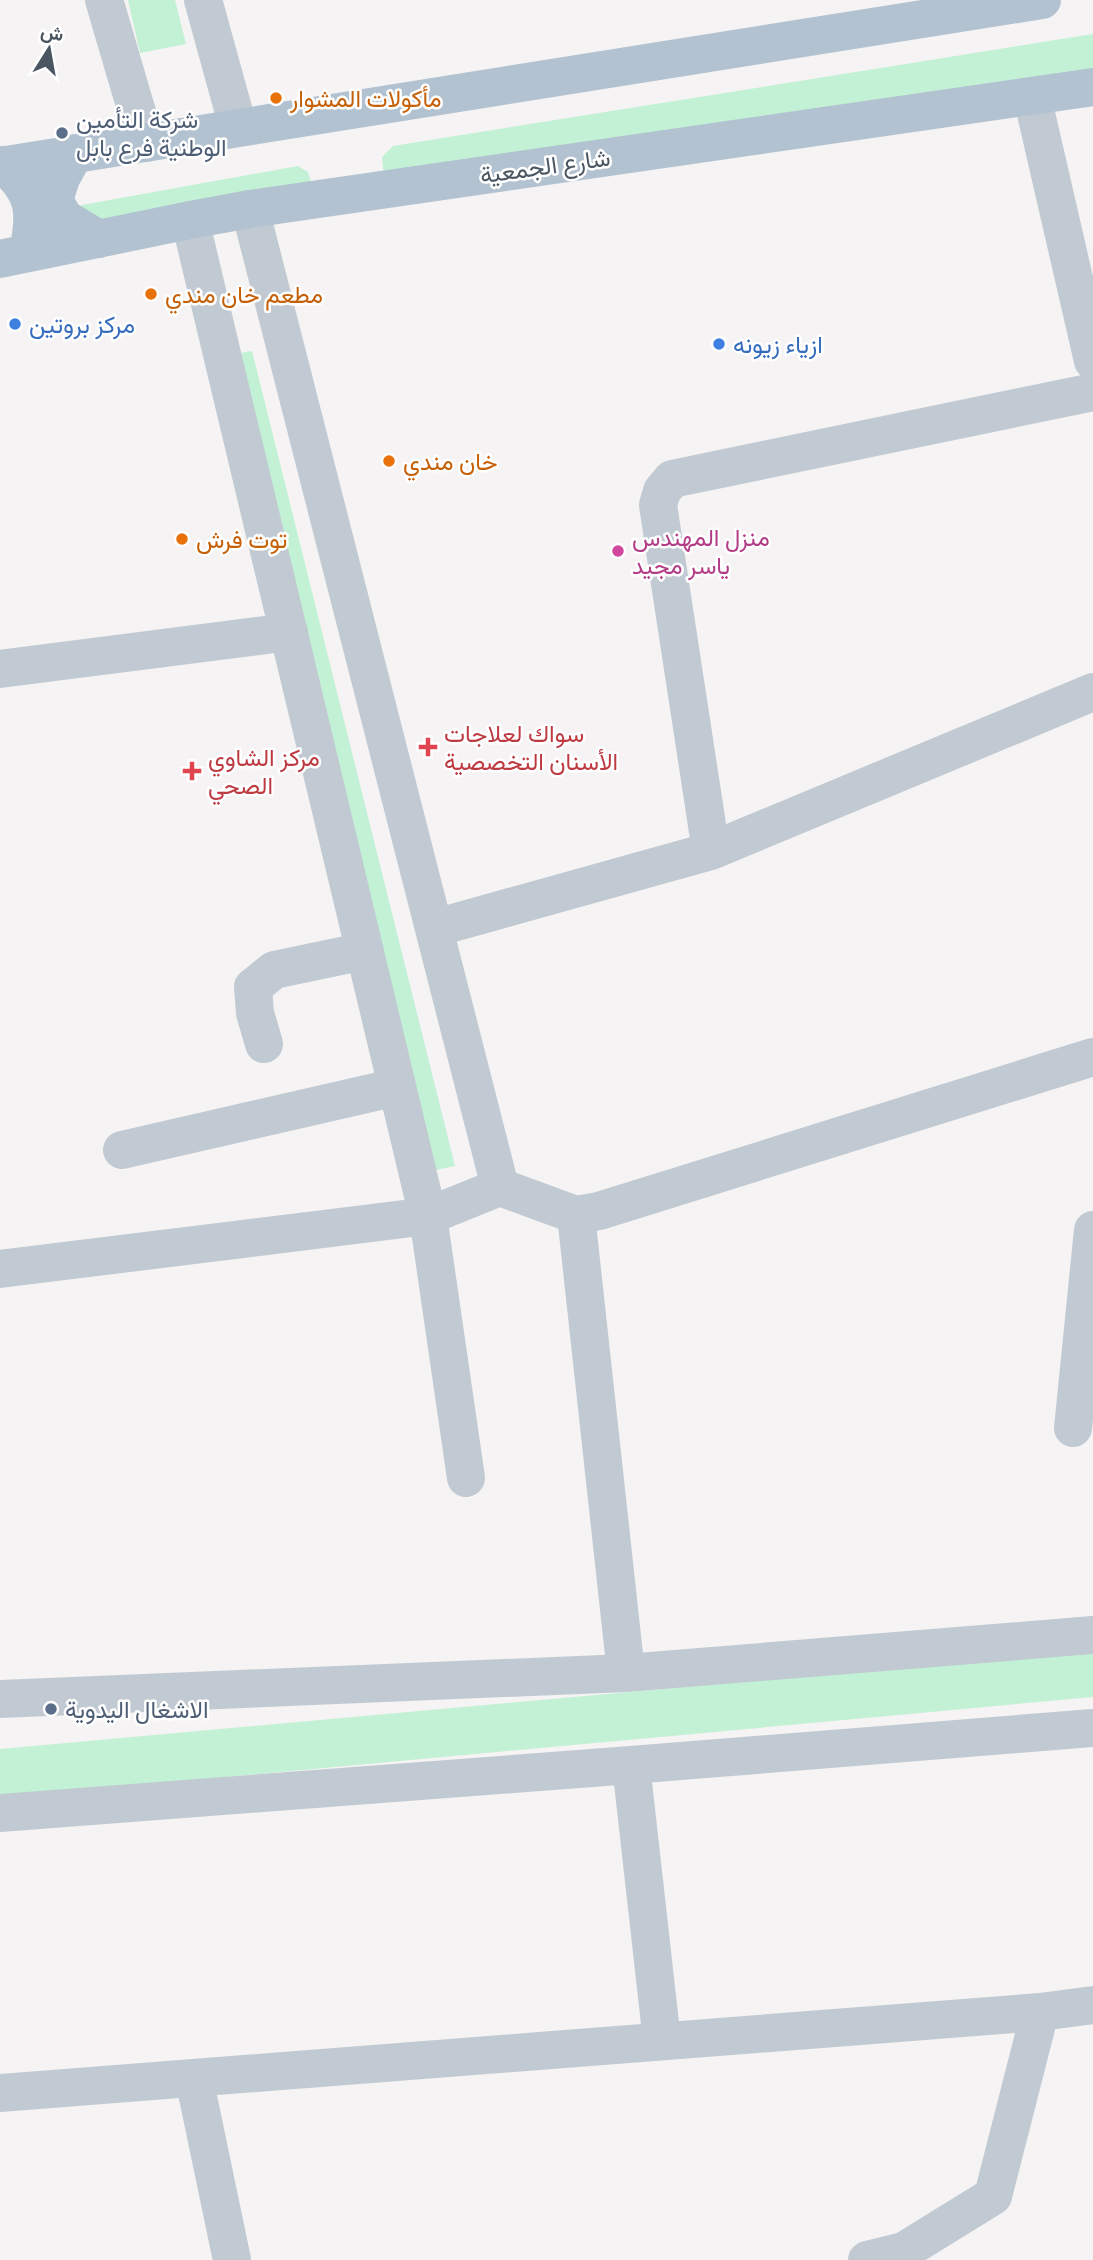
<svg xmlns="http://www.w3.org/2000/svg" width="1093" height="2260" viewBox="0 0 1093 2260" font-family="Ubuntu,Vazirmatn,sans-serif">
<style>
.green{fill:#c3f1d5}
.lines{fill:none;stroke-linecap:round;stroke-linejoin:round}
.minor{stroke:#c1cad2;stroke-width:38}
.major{stroke:#b3c2d1;stroke-width:38}
.food-dot{fill:#e8710a;stroke:#fff;stroke-width:2.5}
.service-dot{fill:#5c6f8a;stroke:#fff;stroke-width:2.5}
.shop-dot{fill:#3f7fe0;stroke:#fff;stroke-width:2.5}
.hotel-dot{fill:#d1479c;stroke:#fff;stroke-width:2.5}
.health-dot{fill:#e0444e;stroke:#fff;stroke-width:2.5}
.labels{text-anchor:middle;dominant-baseline:central;stroke-width:5;stroke-linejoin:round;paint-order:stroke}
.food-label{font-size:24px;fill:#c56008;stroke:#fff;text-anchor:start}
.service-label{font-size:24px;fill:#4e5e75;stroke:#fff;text-anchor:start}
.street-label{font-size:24px;fill:#4a5661;stroke:#fff}
.shop-label{font-size:24px;fill:#366cbe;stroke:#fff;text-anchor:start}
.hotel-label{font-size:24px;fill:#b23c85;stroke:#fff;text-anchor:start}
.health-label{font-size:24px;fill:#be3a42;stroke:#fff;text-anchor:start}
</style>
<rect width="100%" height="100%" fill="#f5f3f3"/>
<path class="green" d="M 128,0 L 175,0 L 186,44 L 140,53 Z
M 1093,34 L 1093,77 L 384,176 L 382,157 L 393,146 Z
M 298,166 L 308,172 L 311,182 L 90,237 L 74,214 L 82,205 Z
M 252,351 L 455,1166 L 422,1173 L 217,357 Z
M 1093,1650 L 1093,1697 L 0,1798 L 0,1749 Z"/>
<g class="lines">
<path class="minor" d="M 104,0 L 146,143
M 203,0 L 238,127
M 1032,96 L 1093,361
M 250,209 L 500,1187
M 190,220 L 428,1216 L 466,1478
M 0,669 L 289,632
M 711,851 L 658,505 L 662,491 L 672,479 L 1093,392
M 435,928 L 711,851 L 1093,692
M 264,1044 L 255,1013 L 253,987 L 274,970 L 365,951
M 122,1150 L 397,1087
M 576,1215 L 626,1673
M 0,1269 L 428,1216 L 500,1187 L 576,1215 L 599,1211 L 1093,1057
M 1073,1428 L 1093,1230
M 0,1699 L 626,1673 L 1093,1635
M 631,1765 L 662,2041
M 0,1813 L 631,1765 L 1093,1728
M 194,2078 L 232,2260
M 0,2093 L 1040,2012 L 1093,2005
M 867,2260 L 904,2251 L 993,2196 L 1040,2012"/>
<path class="major" d="M 75,153 L 61,178 L 54,200 L 64,218 L 99,239
M 3,165 C 36,192 36,213 28,253
M 0,166 L 1042,0
M 0,259 L 190,220 L 250,209 L 1093,87"/>
</g>
<g class="food-dot">
<circle cx="276" cy="98" r="7"/>
<circle cx="151" cy="294" r="7"/>
<circle cx="389" cy="461" r="7"/>
<circle cx="182" cy="539" r="7"/>
</g>
<g class="service-dot">
<circle cx="62" cy="133" r="7"/>
<circle cx="51" cy="1709" r="7"/>
</g>
<g class="shop-dot">
<circle cx="15" cy="324" r="7"/>
<circle cx="719" cy="344" r="7"/>
</g>
<circle class="hotel-dot" cx="618" cy="551" r="7"/>
<g class="health-dot">
<path d="M424.5 736.5h7v7h7v7h-7v7h-7v-7h-7v-7h7z"/>
<path d="M188.5 760.5h7v7h7v7h-7v7h-7v-7h-7v-7h7z"/>
</g>
<g class="labels">
<g class="food-label">
<text x="290" y="98">مأكولات المشوار</text>
<text x="165" y="294">مطعم خان مندي</text>
<text x="403" y="461">خان مندي</text>
<text x="196" y="539">توت فرش</text>
</g>
<g class="service-label">
<text x="76" y="119">شركة التأمين<tspan x="76" dy="28">الوطنية فرع بابل</tspan></text>
<text x="65" y="1709">الاشغال اليدوية</text>
</g>
<g class="street-label">
<text transform="translate(545 166) rotate(-8)">شارع الجمعية</text>
</g>
<g class="shop-label">
<text x="29" y="324">مركز بروتين</text>
<text x="733" y="344">ازياء زيونه</text>
</g>
<g class="hotel-label">
<text x="632" y="537">منزل المهندس<tspan x="632" dy="28">ياسر مجيد</tspan></text>
</g>
<g class="health-label">
<text x="444" y="733">سواك لعلاجات<tspan x="444" dy="28">الأسنان التخصصية</tspan></text>
<text x="208" y="757">مركز الشاوي<tspan x="208" dy="28">الصحي</tspan></text>
</g>
</g>
<g transform="translate(49 49) rotate(11)" stroke="#ffffff" stroke-width="5" paint-order="stroke">
<path d="M0-5L12 26L0 18L-12 26Z" fill="#4a5661"/>
<text y="-10" font-size="19" font-weight="bold" text-anchor="middle" fill="#4a5661">ش</text>
</g>
</svg>
